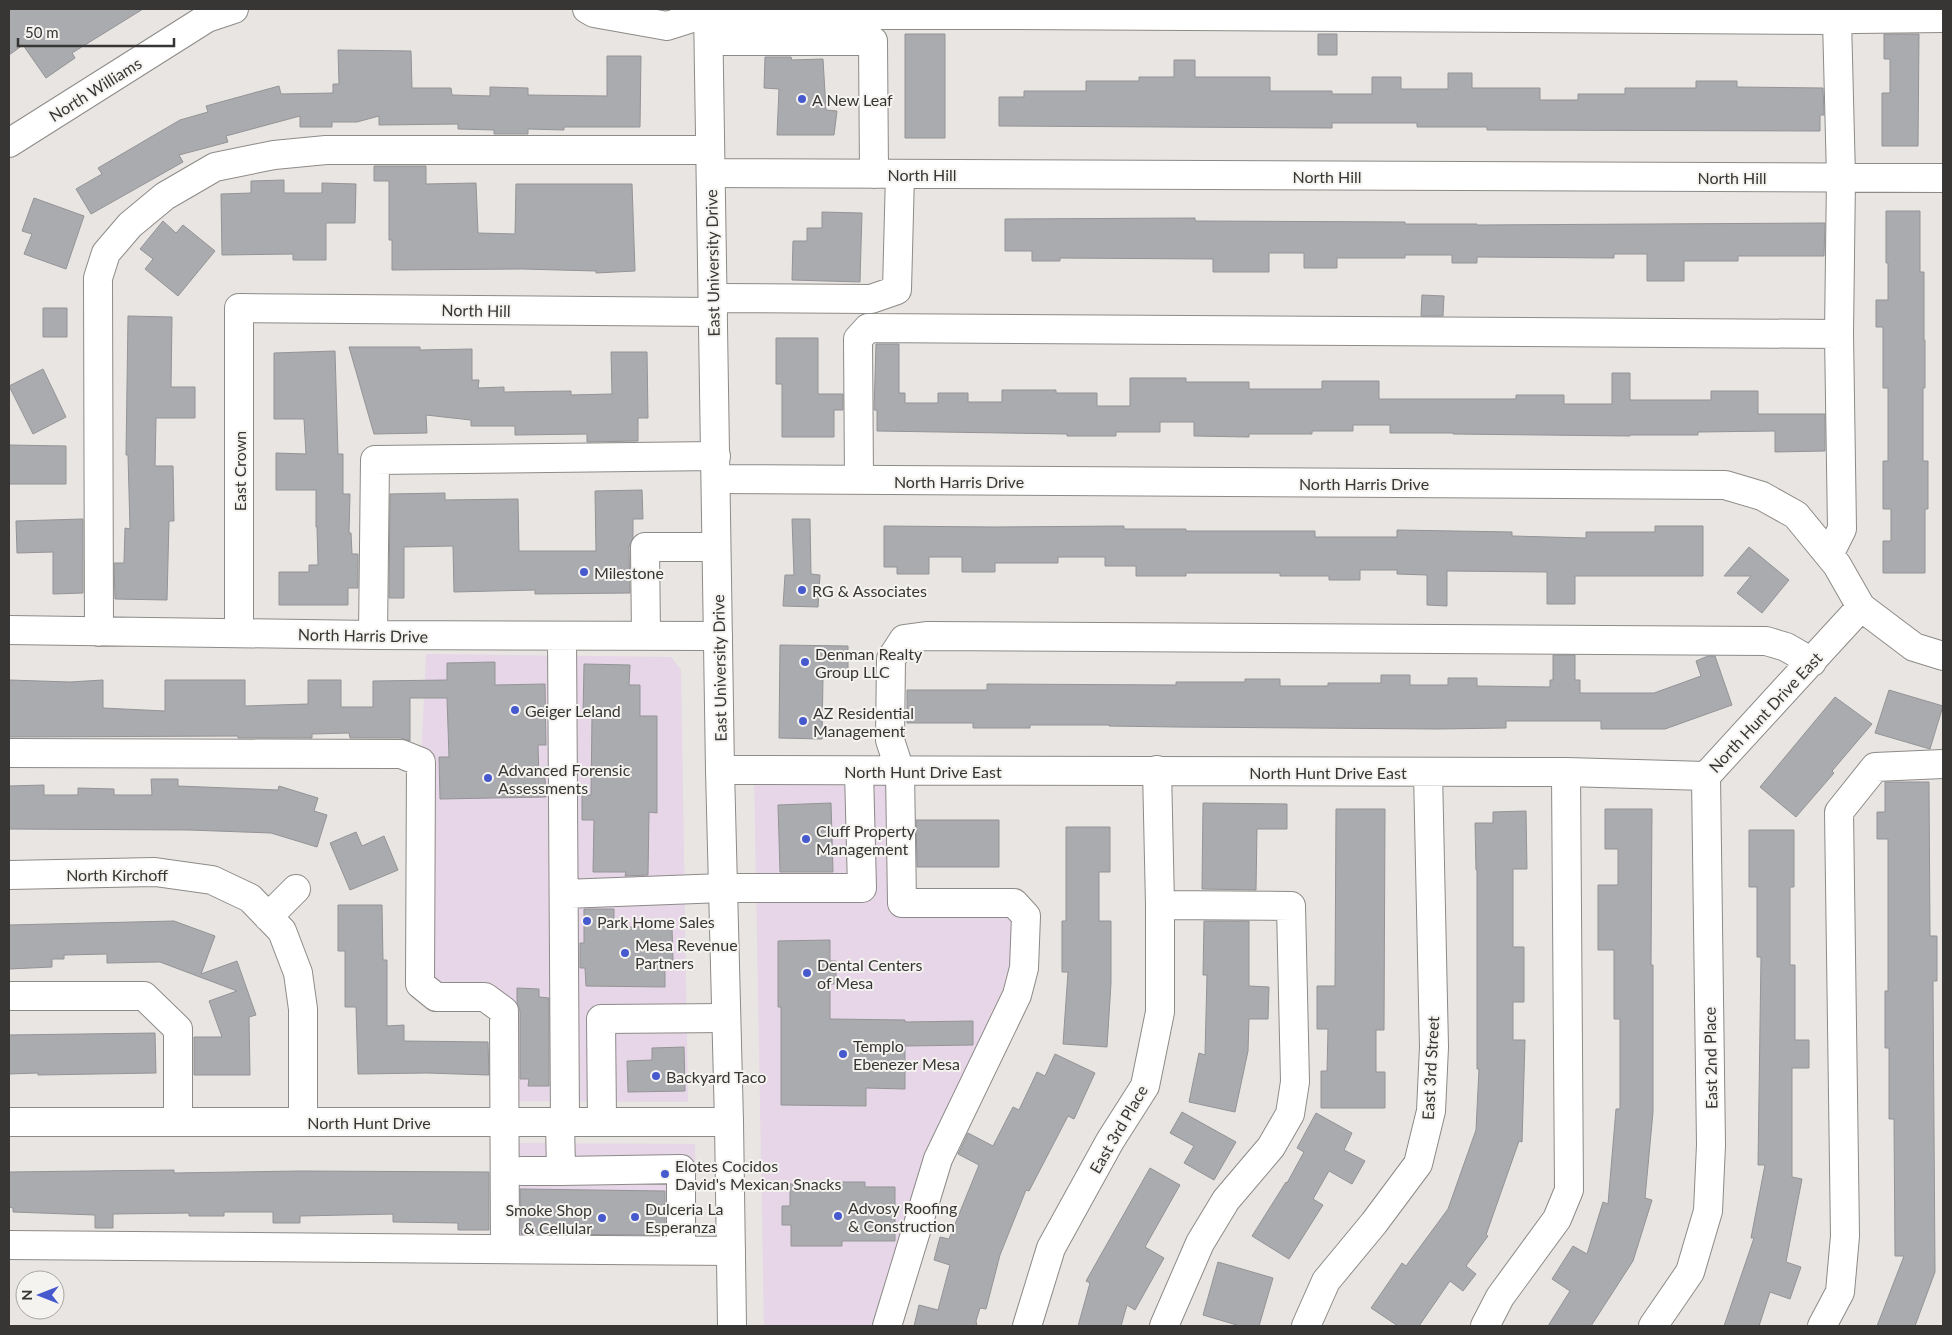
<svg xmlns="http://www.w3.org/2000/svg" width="1952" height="1335" viewBox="0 0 1952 1335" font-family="Lato,sans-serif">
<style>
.commercial{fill:#e6d6e8}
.building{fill:#aaabae;stroke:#949497}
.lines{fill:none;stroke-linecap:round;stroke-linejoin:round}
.minor-casing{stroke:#8d8b88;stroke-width:30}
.major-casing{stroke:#8d8b88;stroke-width:30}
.minor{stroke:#fff;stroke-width:28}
.major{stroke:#fff;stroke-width:28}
.poi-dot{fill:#465ace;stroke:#f5f3f0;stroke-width:2}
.labels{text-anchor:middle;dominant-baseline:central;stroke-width:4;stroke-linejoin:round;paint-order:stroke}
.street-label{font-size:16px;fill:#373635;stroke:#f5f3f0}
.poi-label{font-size:16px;fill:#373635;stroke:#f5f3f0;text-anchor:start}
</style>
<rect width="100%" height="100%" fill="#e8e5e2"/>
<path class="commercial" d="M 426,654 L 671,657 L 681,670 L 688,1102 L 504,1101 L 504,1011 L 420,984 L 421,762 Z
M 754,770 L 900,771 L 902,903 L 1014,903 L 1024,968 L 938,1159 L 887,1326 L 764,1326 Z
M 504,1143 L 695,1144 L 697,1251 L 505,1248 Z"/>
<path class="building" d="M 9,9 L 143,9 L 72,53 L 75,58 L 46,78 L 23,45 L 9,55 Z
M 905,34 L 945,34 L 945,138 L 905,138 Z
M 1318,34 L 1337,34 L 1337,55 L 1318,55 Z
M 1884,34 L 1919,34 L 1918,146 L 1882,146 L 1882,93 L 1890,93 L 1890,59 L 1884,59 Z
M 338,50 L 411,51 L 412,88 L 451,88 L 452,95 L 490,96 L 490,87 L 528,88 L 528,95 L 607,96 L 607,56 L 641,56 L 640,127 L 564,127 L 564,130 L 528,129 L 528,134 L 494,134 L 494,130 L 458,129 L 458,124 L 379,125 L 379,116 L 357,122 L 332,122 L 332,127 L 300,127 L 300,116 L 226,136 L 228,142 L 179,155 L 183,162 L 91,214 L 76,189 L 102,174 L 98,168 L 180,120 L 208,112 L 206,106 L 279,86 L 281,94 L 333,93 L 333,84 L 339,84 Z
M 765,57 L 791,57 L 792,60 L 823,59 L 826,110 L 837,111 L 834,135 L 777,135 L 779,89 L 764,88 Z
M 1174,60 L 1195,60 L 1195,77 L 1270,77 L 1270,91 L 1332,91 L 1332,94 L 1372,94 L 1372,77 L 1401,77 L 1401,89 L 1448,89 L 1448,73 L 1472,73 L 1472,88 L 1540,88 L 1540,100 L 1578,100 L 1578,94 L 1625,94 L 1625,88 L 1696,88 L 1696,81 L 1737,81 L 1737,87 L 1823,88 L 1824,115 L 1820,115 L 1820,131 L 1487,130 L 1487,127 L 1417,127 L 1417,123 L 1332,123 L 1332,128 L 999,126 L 999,97 L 1024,97 L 1024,91 L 1086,91 L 1086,81 L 1139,81 L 1139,77 L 1174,77 Z
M 374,166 L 426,166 L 426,184 L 476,183 L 478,233 L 515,234 L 516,184 L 632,184 L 635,271 L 596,273 L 596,271 L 523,269 L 392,270 L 392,240 L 389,240 L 389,181 L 374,181 Z
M 284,180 L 284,193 L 322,193 L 322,183 L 356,184 L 355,223 L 326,223 L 326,260 L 293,260 L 293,254 L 222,255 L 221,194 L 251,193 L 251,181 Z
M 34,198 L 84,216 L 66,269 L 24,254 L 32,234 L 22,231 Z
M 1886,211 L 1920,211 L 1920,272 L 1924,272 L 1924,340 L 1925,340 L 1925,388 L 1923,388 L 1923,461 L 1928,461 L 1928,509 L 1925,509 L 1925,573 L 1883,573 L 1883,541 L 1891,541 L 1891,509 L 1883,509 L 1883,461 L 1888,461 L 1888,388 L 1883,388 L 1883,327 L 1876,327 L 1876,300 L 1888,300 L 1888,263 L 1886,263 Z
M 822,212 L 862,213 L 860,282 L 792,280 L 793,241 L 807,241 L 807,228 L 822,228 Z
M 1195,218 L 1195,221 L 1405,222 L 1405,224 L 1477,224 L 1477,225 L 1825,223 L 1824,256 L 1738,256 L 1738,261 L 1684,261 L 1684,281 L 1647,281 L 1647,254 L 1614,254 L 1614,258 L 1477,257 L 1477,263 L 1452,263 L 1452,255 L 1405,255 L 1405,258 L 1337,258 L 1337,268 L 1304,268 L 1304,253 L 1269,253 L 1269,272 L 1213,272 L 1213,259 L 1060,258 L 1060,261 L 1032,261 L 1032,251 L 1005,251 L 1005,219 Z
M 163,221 L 176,233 L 183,225 L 215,251 L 178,296 L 145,269 L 153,259 L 140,249 Z
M 1422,295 L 1444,296 L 1443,316 L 1421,316 Z
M 43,308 L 67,308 L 67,337 L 43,337 Z
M 128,316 L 172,317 L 171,387 L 195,387 L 195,418 L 156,418 L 155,466 L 173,466 L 174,521 L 169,521 L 167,600 L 115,599 L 114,563 L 124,563 L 125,528 L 130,529 L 128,455 L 126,455 Z
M 776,338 L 818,338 L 818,394 L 843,394 L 843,410 L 834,410 L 834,437 L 782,437 L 782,384 L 776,384 Z
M 876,344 L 899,344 L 899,393 L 905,393 L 905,403 L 938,403 L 938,393 L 968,393 L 968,402 L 1002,402 L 1002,390 L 1056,390 L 1056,393 L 1097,393 L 1097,406 L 1130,406 L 1130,378 L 1186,378 L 1186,382 L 1249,382 L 1249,389 L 1322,389 L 1322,381 L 1379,381 L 1379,399 L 1516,399 L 1516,395 L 1564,395 L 1564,404 L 1612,404 L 1612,373 L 1630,373 L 1630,400 L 1711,400 L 1711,391 L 1758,391 L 1758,414 L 1825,414 L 1825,451 L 1775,452 L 1775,431 L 1698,432 L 1698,435 L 1630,435 L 1630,436 L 1453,434 L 1453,433 L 1390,433 L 1390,425 L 1353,425 L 1353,431 L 1312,431 L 1312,434 L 1249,434 L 1249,437 L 1194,436 L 1194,422 L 1160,422 L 1160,432 L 1116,432 L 1116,436 L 1067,436 L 1067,434 L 877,431 L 877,410 L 874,410 Z
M 349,347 L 420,347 L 420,350 L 472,349 L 472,380 L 479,380 L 478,388 L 504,387 L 504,392 L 571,391 L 571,395 L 612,394 L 611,352 L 647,352 L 648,418 L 638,418 L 638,441 L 587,442 L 587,434 L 515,435 L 515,426 L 471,426 L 471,420 L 426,415 L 427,433 L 374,434 Z
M 335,351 L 338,454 L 343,454 L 343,494 L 350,494 L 349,533 L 351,533 L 352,554 L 358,554 L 358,588 L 348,588 L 348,605 L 279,605 L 279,572 L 309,572 L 309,565 L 318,565 L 317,527 L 316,527 L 316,490 L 276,490 L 276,453 L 306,454 L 304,419 L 274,419 L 274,353 Z
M 43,369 L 66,417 L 33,434 L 9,386 Z
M 9,445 L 66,446 L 66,484 L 9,484 Z
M 642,490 L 643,519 L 633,519 L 633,538 L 629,547 L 630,593 L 535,594 L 535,590 L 454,592 L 453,546 L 404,547 L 404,598 L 389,598 L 390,494 L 445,493 L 445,500 L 518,499 L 519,551 L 596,551 L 595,491 Z
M 83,519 L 83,593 L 53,594 L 53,552 L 17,553 L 16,521 Z
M 792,519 L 810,519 L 811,574 L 820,575 L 818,607 L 783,606 L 785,575 L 794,575 Z
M 884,526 L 995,527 L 1124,526 L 1124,529 L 1186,529 L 1186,531 L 1315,531 L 1315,537 L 1397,537 L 1397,530 L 1512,532 L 1512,536 L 1586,538 L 1586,532 L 1655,532 L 1655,526 L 1703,526 L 1703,576 L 1575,576 L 1575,604 L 1547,604 L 1547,572 L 1447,571 L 1447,606 L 1427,605 L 1427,575 L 1397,574 L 1397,570 L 1360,570 L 1360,580 L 1329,580 L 1329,576 L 1280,576 L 1280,573 L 1186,573 L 1186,576 L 1136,576 L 1136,566 L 1105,566 L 1105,557 L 1058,557 L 1058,563 L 995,563 L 995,572 L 962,572 L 962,557 L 929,557 L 929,574 L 897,574 L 897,567 L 884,567 Z
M 1749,547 L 1789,580 L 1762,613 L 1737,593 L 1751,576 L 1724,576 Z
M 780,645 L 848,646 L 848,678 L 823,677 L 822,739 L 779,738 Z
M 1553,655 L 1575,655 L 1575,680 L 1580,680 L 1580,693 L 1654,693 L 1701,676 L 1696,661 L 1708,656 L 1715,656 L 1732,705 L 1665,729 L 1601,729 L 1601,721 L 1506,721 L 1506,728 L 1438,729 L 1176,727 L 1109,726 L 1109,725 L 1030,725 L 1030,728 L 973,728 L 973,723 L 907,723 L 907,690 L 987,690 L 987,684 L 1176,685 L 1176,682 L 1245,682 L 1245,679 L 1280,679 L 1280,686 L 1328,686 L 1328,683 L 1381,683 L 1381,675 L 1410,675 L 1410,685 L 1448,685 L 1448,678 L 1477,678 L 1477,686 L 1550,687 L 1550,680 L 1553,680 Z
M 495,662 L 495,685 L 545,684 L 546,745 L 538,745 L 539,778 L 545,778 L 546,797 L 440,799 L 439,757 L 449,757 L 447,698 L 410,698 L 410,741 L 401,738 L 350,738 L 349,733 L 312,734 L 312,738 L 238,738 L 238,736 L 9,737 L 9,680 L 70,682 L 103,680 L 103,708 L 165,711 L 165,680 L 245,680 L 245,706 L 308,704 L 308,680 L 341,680 L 341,707 L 373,707 L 373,681 L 447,680 L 447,663 Z
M 584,664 L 630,665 L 629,685 L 640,685 L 640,716 L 657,716 L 657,813 L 649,812 L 648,875 L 625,876 L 626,872 L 593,872 L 594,820 L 582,820 L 582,795 L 591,795 L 592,716 L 583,715 Z
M 1889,690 L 1943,706 L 1930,749 L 1875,733 Z
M 1835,697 L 1872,724 L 1832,771 L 1834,773 L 1796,817 L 1760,787 Z
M 151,779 L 178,779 L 178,786 L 278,790 L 279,786 L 318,798 L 314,811 L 327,815 L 317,847 L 271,833 L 189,830 L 9,829 L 9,786 L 44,785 L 44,795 L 78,795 L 78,788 L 114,789 L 114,795 L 152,795 Z
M 1885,782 L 1929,782 L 1930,936 L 1937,936 L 1937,981 L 1933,981 L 1935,1272 L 1915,1326 L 1877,1326 L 1904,1256 L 1895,1256 L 1894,1119 L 1889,1119 L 1889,1048 L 1885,1048 L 1885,991 L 1888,991 L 1888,839 L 1877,839 L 1877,812 L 1885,812 Z
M 831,803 L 833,872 L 780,872 L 778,805 Z
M 1203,803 L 1287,804 L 1287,829 L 1257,829 L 1256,890 L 1202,889 Z
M 1336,809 L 1385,809 L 1384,1030 L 1376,1030 L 1376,1072 L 1385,1072 L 1385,1108 L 1321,1108 L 1321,1071 L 1327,1071 L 1328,1029 L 1317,1029 L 1317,986 L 1335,986 Z
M 1605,809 L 1652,809 L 1651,965 L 1653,965 L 1653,1112 L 1645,1198 L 1652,1200 L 1633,1261 L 1591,1326 L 1548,1326 L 1570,1291 L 1552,1279 L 1573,1246 L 1587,1254 L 1603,1202 L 1608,1204 L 1616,1109 L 1620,1109 L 1620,1019 L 1614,1019 L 1614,950 L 1598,950 L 1598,885 L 1618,885 L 1618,849 L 1605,849 Z
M 1526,811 L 1527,869 L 1513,869 L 1513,947 L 1524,947 L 1524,1002 L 1513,1002 L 1513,1040 L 1525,1040 L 1522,1142 L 1519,1141 L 1486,1235 L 1488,1236 L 1466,1266 L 1476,1274 L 1463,1291 L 1450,1281 L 1419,1326 L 1398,1326 L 1371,1308 L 1402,1263 L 1406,1266 L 1448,1209 L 1476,1130 L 1479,1069 L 1477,1069 L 1477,870 L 1476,870 L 1475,823 L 1493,823 L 1493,812 Z
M 916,820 L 999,820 L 999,867 L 917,867 Z
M 1066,827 L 1110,827 L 1110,872 L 1099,872 L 1099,921 L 1111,921 L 1111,983 L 1107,1047 L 1063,1044 L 1068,972 L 1062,972 L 1062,921 L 1066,921 Z
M 1749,830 L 1794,830 L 1794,887 L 1790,887 L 1790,965 L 1795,965 L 1795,1040 L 1809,1040 L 1809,1068 L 1792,1068 L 1792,1177 L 1802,1179 L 1786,1262 L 1801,1267 L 1790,1299 L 1770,1292 L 1759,1326 L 1724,1326 L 1754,1238 L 1751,1238 L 1765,1165 L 1758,1165 L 1761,957 L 1757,957 L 1757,887 L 1749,887 Z
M 356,832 L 362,846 L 384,836 L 398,870 L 350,890 L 330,843 Z
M 338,905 L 382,905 L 383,960 L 387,960 L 387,1026 L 404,1025 L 404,1041 L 488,1042 L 489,1075 L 427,1073 L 358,1074 L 356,1007 L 345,1007 L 345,951 L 338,951 Z
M 584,909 L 614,909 L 614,927 L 672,927 L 673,962 L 665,962 L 665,987 L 586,986 L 585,968 L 580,968 L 580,943 L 584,943 Z
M 174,921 L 215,936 L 201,974 L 237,961 L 256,1015 L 249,1017 L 250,1075 L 194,1075 L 194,1037 L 222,1037 L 209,1001 L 237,991 L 160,962 L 107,963 L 107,954 L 64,955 L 64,959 L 52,959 L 52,967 L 9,969 L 9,925 Z
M 1204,921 L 1249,921 L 1249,986 L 1269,987 L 1268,1019 L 1249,1019 L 1248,1051 L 1235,1112 L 1189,1102 L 1199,1053 L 1205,1055 L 1207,975 L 1203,975 Z
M 830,940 L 830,961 L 836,961 L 836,984 L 830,984 L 830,1019 L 905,1020 L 905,1022 L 973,1021 L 973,1045 L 905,1046 L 905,1089 L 866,1088 L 866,1106 L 781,1105 L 781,1007 L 778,1007 L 778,941 Z
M 517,988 L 539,989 L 539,997 L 549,998 L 549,1086 L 528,1086 L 529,1079 L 520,1079 L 520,1011 L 517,1003 Z
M 155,1033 L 156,1073 L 38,1075 L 38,1073 L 9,1074 L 9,1035 Z
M 684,1047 L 685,1091 L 628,1092 L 627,1061 L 652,1060 L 652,1048 Z
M 1055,1054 L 1095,1073 L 1074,1119 L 1068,1116 L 1029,1191 L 1026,1190 L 1000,1255 L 986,1309 L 980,1308 L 976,1321 L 977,1326 L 914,1326 L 919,1305 L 938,1310 L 950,1265 L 934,1260 L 940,1237 L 949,1239 L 979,1165 L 958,1154 L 968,1133 L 993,1146 L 1013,1107 L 1019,1110 L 1037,1072 L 1045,1076 Z
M 1182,1112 L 1236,1142 L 1214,1180 L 1184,1163 L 1194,1146 L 1170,1133 Z
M 1316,1113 L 1352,1133 L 1344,1150 L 1365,1161 L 1352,1184 L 1329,1171 L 1313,1199 L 1323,1205 L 1289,1259 L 1252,1236 L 1286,1182 L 1287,1183 L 1304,1152 L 1297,1148 Z
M 1150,1168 L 1180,1185 L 1145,1247 L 1164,1258 L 1135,1310 L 1127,1305 L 1121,1326 L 1078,1326 L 1090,1283 L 1086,1281 Z
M 174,1170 L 174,1173 L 300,1171 L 489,1172 L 489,1230 L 458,1230 L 458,1223 L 393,1222 L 393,1214 L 300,1216 L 300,1223 L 273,1223 L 273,1212 L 224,1212 L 224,1216 L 189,1216 L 189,1213 L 113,1214 L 113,1228 L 95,1228 L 95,1215 L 13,1212 L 13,1208 L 9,1207 L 9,1172 Z
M 837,1182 L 865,1182 L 865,1187 L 895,1187 L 895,1241 L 842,1241 L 842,1246 L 791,1246 L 791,1225 L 782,1225 L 782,1206 L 790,1206 L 790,1184 L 837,1184 Z
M 520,1189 L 665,1191 L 665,1235 L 521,1234 Z
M 1218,1262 L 1273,1278 L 1259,1326 L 1240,1326 L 1203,1315 Z"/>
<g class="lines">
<defs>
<path id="minor" d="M 587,9 L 594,13 L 667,26 L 708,13 L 1837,20 L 1855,19 L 1943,18
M 709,41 L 873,41 L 874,174
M 9,143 L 207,18 L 234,9
M 711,173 L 1943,178
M 713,298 L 871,299 L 897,290 L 900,174
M 716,479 L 1725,485 L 1762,496 L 1796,515 L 1837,565 L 1861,607 L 1914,647 L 1943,656
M 859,480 L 858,339 L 868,328 L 1839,334
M 1829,555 L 1842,529 L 1839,334 L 1841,177 L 1837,20
M 9,630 L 373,635 L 718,636
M 99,632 L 98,278 L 106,253 L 130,225 L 165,196 L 215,167 L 274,155 L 326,150 L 710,150
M 239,633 L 239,308 L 713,312
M 373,635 L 375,460 L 716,456
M 562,636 L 565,1122
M 646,636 L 645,547 L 716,547
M 9,753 L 401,754 L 421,762 L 420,984 L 436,997 L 485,997 L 504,1011 L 505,1248
M 720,770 L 1566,772 L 1706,776 L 1861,607
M 9,875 L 155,872 L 212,880 L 250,898 L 282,931 L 298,973 L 303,1009 L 303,1122
M 564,894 L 723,888 L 862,888 L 859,771
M 1160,905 L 1291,906 L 1295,1082 L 1290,1114 L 1271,1147 L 1226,1200 L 1200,1243 L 1164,1326
M 268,917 L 296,889
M 9,996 L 144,996 L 178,1029 L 178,1121
M 9,1122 L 729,1122
M 602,1122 L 601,1019 L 726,1018
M 522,1171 L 561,1171 L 560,1122
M 561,1171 L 681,1169 L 681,1240
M 9,1245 L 731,1251
M 887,1326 L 938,1159 L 1017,995 L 1024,968 L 1026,916 L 1014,903 L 902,903 L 900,771 L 890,740 L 891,659 L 904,639 L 926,636 L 1766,641 L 1786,647 L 1812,662
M 1027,1326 L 1051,1248 L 1110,1141 L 1145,1086 L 1160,1012 L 1160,905 L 1157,770
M 1306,1326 L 1326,1281 L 1374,1223 L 1418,1164 L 1431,1111 L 1434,1047 L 1428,772
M 1485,1326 L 1500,1297 L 1557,1219 L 1569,1190 L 1566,772
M 1653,1326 L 1690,1272 L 1708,1211 L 1711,1145 L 1706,776
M 1822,1326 L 1840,1292 L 1845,1236 L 1839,812 L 1875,767 L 1943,764"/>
<path id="major" d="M 708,9 L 720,770 L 729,1122 L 732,1326"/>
</defs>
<use href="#minor" class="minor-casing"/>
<use href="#major" class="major-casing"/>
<use href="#minor" class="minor"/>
<use href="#major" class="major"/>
</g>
<g class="poi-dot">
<circle cx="802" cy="99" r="5"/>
<circle cx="584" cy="572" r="5"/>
<circle cx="802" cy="590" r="5"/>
<circle cx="805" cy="662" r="5"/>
<circle cx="515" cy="710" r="5"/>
<circle cx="803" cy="721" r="5"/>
<circle cx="488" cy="778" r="5"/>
<circle cx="806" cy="839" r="5"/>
<circle cx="587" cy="921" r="5"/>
<circle cx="625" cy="953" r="5"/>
<circle cx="807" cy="973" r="5"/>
<circle cx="843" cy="1054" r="5"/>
<circle cx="656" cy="1076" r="5"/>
<circle cx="665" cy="1174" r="5"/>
<circle cx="838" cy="1216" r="5"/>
<circle cx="635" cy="1217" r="5"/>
<circle cx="602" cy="1218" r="5"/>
</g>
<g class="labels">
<g class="street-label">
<text transform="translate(95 89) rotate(-32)">North Williams</text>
<text x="922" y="174">North Hill</text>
<text x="1327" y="176">North Hill</text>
<text x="1732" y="177">North Hill</text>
<text transform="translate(712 263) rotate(-91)">East University Drive</text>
<text transform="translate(476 310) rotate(1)">North Hill</text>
<text transform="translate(239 471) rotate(-90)">East Crown</text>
<text x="959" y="481">North Harris Drive</text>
<text x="1364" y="483">North Harris Drive</text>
<text transform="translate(363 635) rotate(1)">North Harris Drive</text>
<text transform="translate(719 668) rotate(-91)">East University Drive</text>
<text transform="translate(1765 712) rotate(-47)">North Hunt Drive East</text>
<text x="923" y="771">North Hunt Drive East</text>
<text x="1328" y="772">North Hunt Drive East</text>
<text x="117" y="874">North Kirchoff</text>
<text transform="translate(1710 1058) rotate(-91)">East 2nd Place</text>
<text transform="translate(1430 1068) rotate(-87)">East 3rd Street</text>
<text x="369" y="1122">North Hunt Drive</text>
<text transform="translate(1118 1129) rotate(-60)">East 3rd Place</text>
</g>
<g class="poi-label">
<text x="812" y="99">A New Leaf</text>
<text x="594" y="572">Milestone</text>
<text x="812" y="590">RG &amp; Associates</text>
<text x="815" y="653">Denman Realty<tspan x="815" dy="18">Group LLC</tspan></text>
<text x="525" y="710">Geiger Leland</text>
<text x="813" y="712">AZ Residential<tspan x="813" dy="18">Management</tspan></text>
<text x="498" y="769">Advanced Forensic<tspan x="498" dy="18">Assessments</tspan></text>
<text x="816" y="830">Cluff Property<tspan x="816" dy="18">Management</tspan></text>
<text x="597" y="921">Park Home Sales</text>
<text x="635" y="944">Mesa Revenue<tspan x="635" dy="18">Partners</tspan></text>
<text x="817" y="964">Dental Centers<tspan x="817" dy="18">of Mesa</tspan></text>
<text x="853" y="1045">Templo<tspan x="853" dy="18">Ebenezer Mesa</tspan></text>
<text x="666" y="1076">Backyard Taco</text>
<text x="675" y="1165">Elotes Cocidos<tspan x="675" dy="18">David's Mexican Snacks</tspan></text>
<text x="848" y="1207">Advosy Roofing<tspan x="848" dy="18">&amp; Construction</tspan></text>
<text x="645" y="1208">Dulceria La<tspan x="645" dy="18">Esperanza</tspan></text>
<text x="592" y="1209" text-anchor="end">Smoke Shop<tspan x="592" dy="18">&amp; Cellular</tspan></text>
</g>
</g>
<rect width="1952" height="1335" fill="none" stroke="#373635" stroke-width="20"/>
<g transform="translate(40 1295) rotate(270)"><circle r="24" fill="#f5f3f0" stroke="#a9a7a5"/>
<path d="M0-4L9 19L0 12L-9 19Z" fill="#465ace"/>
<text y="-8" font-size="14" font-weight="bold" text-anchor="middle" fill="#373635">N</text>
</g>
<path d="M18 38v8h156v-8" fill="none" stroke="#373635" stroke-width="2.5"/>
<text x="25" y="38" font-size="15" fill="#373635" stroke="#f5f3f0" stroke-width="4" paint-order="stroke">50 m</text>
</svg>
